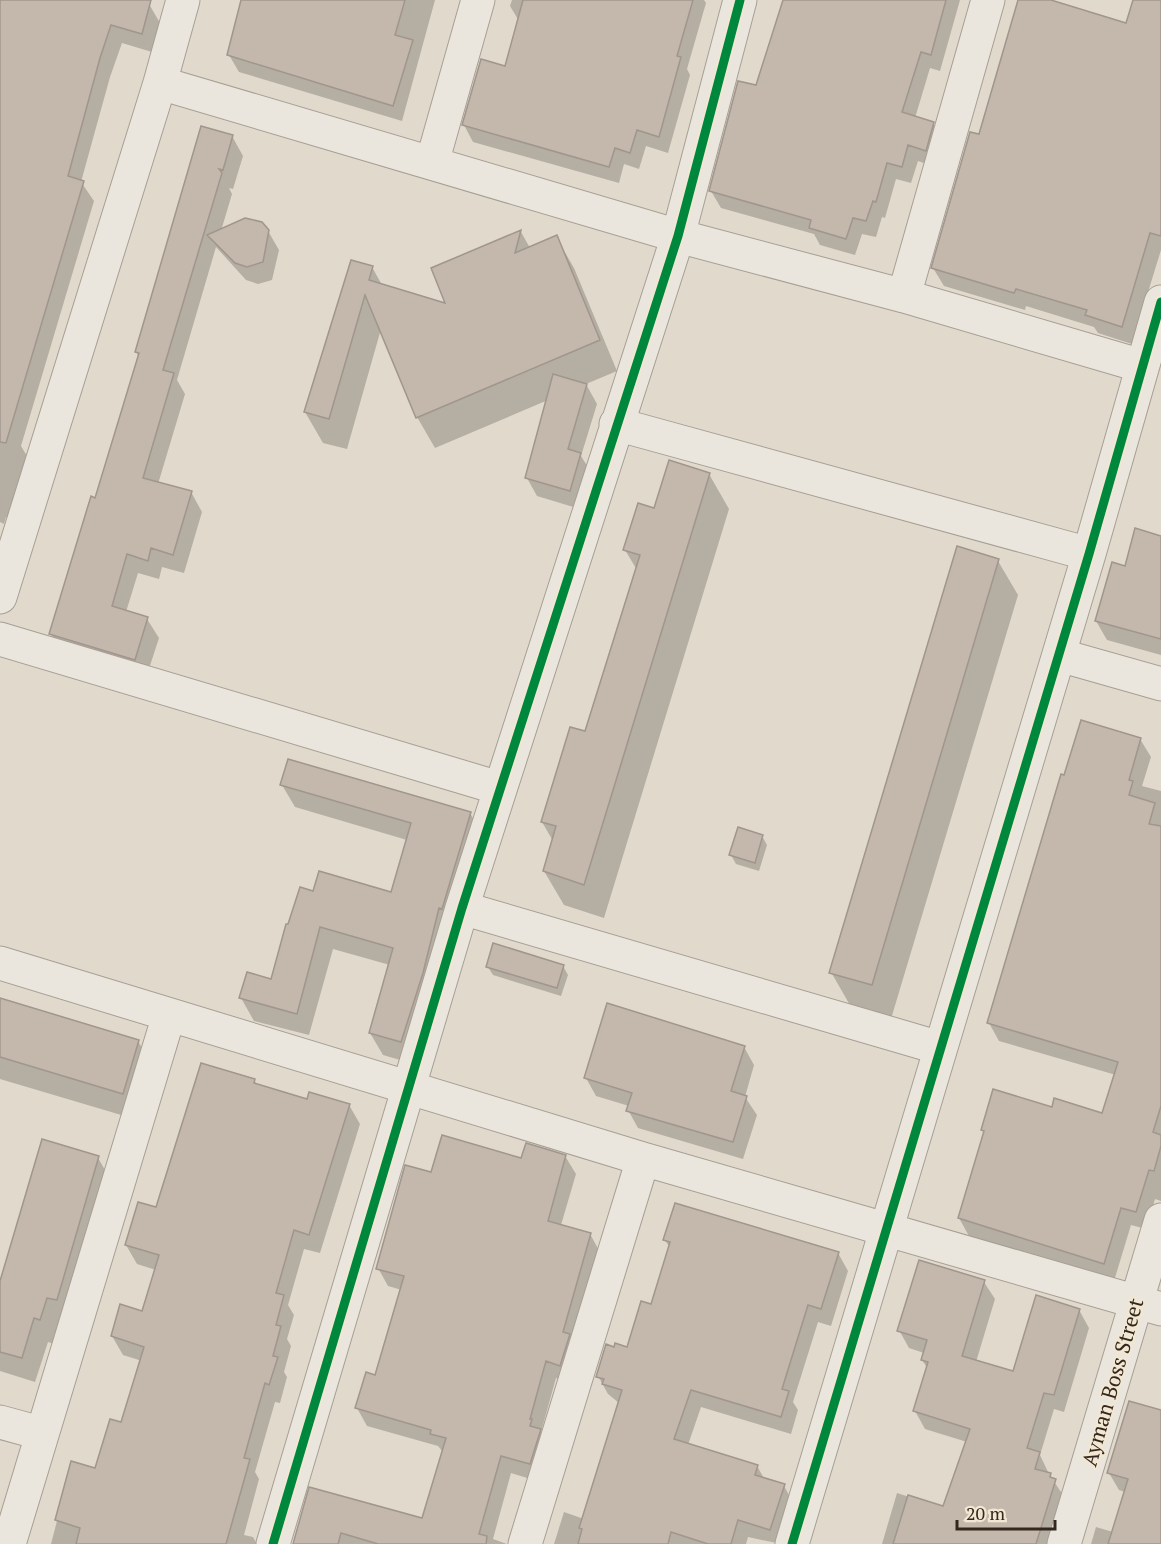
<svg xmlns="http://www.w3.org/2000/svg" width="1161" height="1544" viewBox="0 0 1161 1544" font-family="'PT Serif',serif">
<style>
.shadow{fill:#0003}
.building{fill:#c4b8ad;stroke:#a1968c;stroke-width:1.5}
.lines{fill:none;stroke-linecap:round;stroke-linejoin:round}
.minor-casing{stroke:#a69f95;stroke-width:35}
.minor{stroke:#eae5dd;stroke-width:33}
.cycleway-casing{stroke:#f2e7d2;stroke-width:13}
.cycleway{stroke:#00873e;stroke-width:9}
.labels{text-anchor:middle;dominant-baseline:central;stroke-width:4.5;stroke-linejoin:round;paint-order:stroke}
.street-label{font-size:21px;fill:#34281e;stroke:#f2e7d2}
</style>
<rect width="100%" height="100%" fill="#e1dacc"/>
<path class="shadow" d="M 0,0 L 133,0 L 149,4 L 160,23 L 152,52 L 122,43 L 110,77 L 81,182 L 94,201 L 21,446 L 27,456 L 14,519 L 6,517 L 4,524 L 0,522 Z
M 242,0 L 435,0 L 402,121 L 239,72 L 229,55 Z
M 512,0 L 704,0 L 706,3 L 687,69 L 690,75 L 668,153 L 646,146 L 639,169 L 624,164 L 619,183 L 473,142 L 464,125 L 506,68 L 519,21 L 510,6 Z
M 785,0 L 960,0 L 940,71 L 930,68 L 915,118 L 933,123 L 943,140 L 935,167 L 918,161 L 911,183 L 896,179 L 885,218 L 882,217 L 876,237 L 862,234 L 855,255 L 820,245 L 814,234 L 721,208 L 711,191 L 757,87 Z
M 1019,0 L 1046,0 L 1127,25 L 1135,0 L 1161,0 L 1161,250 L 1132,344 L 1098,333 L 1094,327 L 1026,306 L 1025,310 L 944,286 L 933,268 L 980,135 Z
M 232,136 L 243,156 L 233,189 L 229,188 L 232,194 L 221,231 L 268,231 L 279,250 L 272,280 L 258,284 L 246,280 L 216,247 L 177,380 L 185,394 L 158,484 L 191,492 L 202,512 L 184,573 L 162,567 L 159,579 L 138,573 L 126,612 L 147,619 L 159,638 L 146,678 L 62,653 L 51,634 L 96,500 L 139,357 L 136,352 Z
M 521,232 L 530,248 L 556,237 L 574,268 L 617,371 L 586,384 L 597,404 L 581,456 L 591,472 L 580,509 L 537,496 L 527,478 L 548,400 L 435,448 L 417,417 L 381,329 L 347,449 L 323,443 L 305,412 L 372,267 L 382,285 L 447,305 L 433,269 Z
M 709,474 L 729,509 L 604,918 L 564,905 L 544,871 L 553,841 L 542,822 L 586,733 L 637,570 L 625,550 Z
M 1161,537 L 1161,655 L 1107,640 L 1096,621 L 1126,568 Z
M 998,561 L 1018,595 L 891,1019 L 851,1007 L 831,972 Z
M 1140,739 L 1151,757 L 1142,786 L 1161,791 L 1161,1201 L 1155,1199 L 1146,1229 L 1131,1225 L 1114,1281 L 969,1236 L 959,1218 L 985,1134 L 982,1130 L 1053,1109 L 1103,1115 L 1116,1075 L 999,1041 L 989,1023 L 1065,777 Z
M 282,785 L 470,813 L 483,836 L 414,1064 L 383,1055 L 370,1033 L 390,965 L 333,949 L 309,1035 L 254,1021 L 241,998 L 272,981 L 314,893 L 392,893 L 407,840 L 295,807 Z
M 762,836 L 767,845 L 759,871 L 736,864 L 731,855 Z
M 563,966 L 568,975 L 561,996 L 493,975 L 488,967 Z
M 0,1000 L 138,1041 L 153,1068 L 138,1120 L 0,1079 Z
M 744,1047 L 754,1065 L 745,1097 L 757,1115 L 743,1159 L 638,1128 L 628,1110 L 629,1106 L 596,1096 L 586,1078 Z
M 254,1080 L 257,1085 L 308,1101 L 349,1105 L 360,1124 L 320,1253 L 304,1249 L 288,1305 L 294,1315 L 287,1339 L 291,1346 L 284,1372 L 287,1377 L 280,1403 L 275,1402 L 255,1472 L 259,1479 L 244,1535 L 253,1537 L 257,1544 L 51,1544 L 72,1463 L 96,1469 L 122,1424 L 142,1361 L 123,1355 L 112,1336 L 143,1313 L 156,1270 L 137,1264 L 126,1245 Z
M 565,1156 L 576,1174 L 561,1225 L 590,1234 L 600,1252 L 570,1383 L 556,1378 L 541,1432 L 550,1448 L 540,1482 L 511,1473 L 493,1539 L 507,1544 L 294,1544 L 310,1489 L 423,1520 L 443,1452 L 438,1446 L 367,1426 L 357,1408 L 376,1377 L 402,1290 L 388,1286 L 378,1268 L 432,1174 L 522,1160 Z
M 98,1158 L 112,1182 L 54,1344 L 48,1342 L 35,1382 L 0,1371 L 0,1292 Z
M 665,1240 L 838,1253 L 848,1271 L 831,1326 L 818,1322 L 793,1402 L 798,1410 L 791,1434 L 701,1407 L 688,1445 L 757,1466 L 765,1480 L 784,1486 L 794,1504 L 781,1544 L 748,1537 L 746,1544 L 554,1544 L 564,1512 L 584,1519 L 619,1403 L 608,1394 L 598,1376 L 628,1349 L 652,1306 L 670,1248 Z
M 984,1282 L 995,1299 L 976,1362 L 1014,1373 L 1079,1310 L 1089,1328 L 1064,1412 L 1054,1409 L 1040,1455 L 1049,1474 L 1065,1498 L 1051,1544 L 882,1544 L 897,1493 L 944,1508 L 967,1442 L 925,1429 L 915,1411 L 928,1369 L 922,1360 L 924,1353 L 909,1348 L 899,1330 Z
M 1161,1412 L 1161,1544 L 1091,1544 L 1096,1527 L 1113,1532 L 1125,1492 L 1119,1490 L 1109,1473 Z"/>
<path class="building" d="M 0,0 L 151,0 L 142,34 L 111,25 L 100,58 L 68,176 L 84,181 L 6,443 L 0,442 Z
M 241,0 L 405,0 L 395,35 L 413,40 L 393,106 L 227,55 Z
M 523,0 L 693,0 L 677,56 L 681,57 L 659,137 L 637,130 L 630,153 L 615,148 L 609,167 L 462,125 L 481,59 L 505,66 Z
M 783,0 L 946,0 L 931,55 L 921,52 L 902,112 L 934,122 L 926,151 L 908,145 L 902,167 L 887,163 L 876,202 L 873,201 L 866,221 L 853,218 L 846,239 L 809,228 L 811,220 L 709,191 L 738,81 L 756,85 Z
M 1018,0 L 1051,0 L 1126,23 L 1133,0 L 1161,0 L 1161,236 L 1150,233 L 1122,327 L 1085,315 L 1087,310 L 1016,289 L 1014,293 L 931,268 L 970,132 L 979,134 Z
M 201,126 L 233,135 L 223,170 L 219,169 L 222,173 L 163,370 L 174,373 L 143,478 L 192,491 L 173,555 L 151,548 L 148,561 L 127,554 L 112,606 L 148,617 L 135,660 L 49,634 L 91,496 L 95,498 L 139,353 L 135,352 Z
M 245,218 L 262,222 L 269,230 L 263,262 L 247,267 L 235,263 L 207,235 Z
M 521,230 L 515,253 L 557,235 L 600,340 L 416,418 L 365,295 L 329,419 L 304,412 L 351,260 L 373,266 L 369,280 L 445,303 L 431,268 Z
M 553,374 L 587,384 L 568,449 L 581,453 L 570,491 L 525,478 Z
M 669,460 L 710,473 L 584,885 L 543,871 L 556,826 L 541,822 L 570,727 L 585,731 L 640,555 L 623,550 L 638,503 L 654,508 Z
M 1135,528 L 1161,536 L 1161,639 L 1095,621 L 1112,562 L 1125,566 Z
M 957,546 L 999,559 L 872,985 L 829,973 Z
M 1081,720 L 1141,738 L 1129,780 L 1133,781 L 1129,795 L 1155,803 L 1149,824 L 1161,826 L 1161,1106 L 1153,1132 L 1161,1135 L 1161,1146 L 1154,1171 L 1149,1170 L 1136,1212 L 1121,1208 L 1104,1264 L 958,1218 L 984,1131 L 981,1130 L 993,1089 L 1052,1107 L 1054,1098 L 1102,1113 L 1118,1062 L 987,1023 L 1061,774 L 1064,775 Z
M 288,759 L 471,812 L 442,909 L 439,908 L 423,973 L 401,1042 L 369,1033 L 393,948 L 320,927 L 297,1014 L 239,998 L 247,972 L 271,979 L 286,924 L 288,924 L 300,887 L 313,891 L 319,871 L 391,892 L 411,823 L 280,785 Z
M 738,827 L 763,835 L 755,863 L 729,855 Z
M 493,943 L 564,965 L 557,988 L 486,967 Z
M 0,998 L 139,1040 L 123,1094 L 0,1057 Z
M 607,1003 L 745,1046 L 731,1091 L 747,1096 L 733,1142 L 626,1111 L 632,1093 L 584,1078 Z
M 201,1063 L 255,1079 L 254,1083 L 307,1099 L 309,1092 L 350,1104 L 309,1235 L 294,1230 L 276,1293 L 284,1295 L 276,1325 L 281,1326 L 273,1356 L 278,1357 L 269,1385 L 265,1383 L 244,1458 L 250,1459 L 226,1544 L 76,1544 L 80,1528 L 55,1520 L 71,1461 L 95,1468 L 110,1419 L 121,1422 L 144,1347 L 111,1336 L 120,1304 L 142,1311 L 159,1255 L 125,1245 L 138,1202 L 156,1207 Z
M 442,1135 L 521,1158 L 526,1143 L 566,1155 L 548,1221 L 591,1233 L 563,1332 L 570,1334 L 560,1366 L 546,1361 L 530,1419 L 532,1419 L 530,1426 L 541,1429 L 530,1464 L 501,1456 L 479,1534 L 487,1536 L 486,1544 L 378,1544 L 341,1533 L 338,1544 L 293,1544 L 309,1487 L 422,1518 L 446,1438 L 430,1434 L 431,1430 L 355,1408 L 366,1372 L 375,1375 L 404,1276 L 376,1269 L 405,1165 L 431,1172 Z
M 42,1139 L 99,1156 L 57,1300 L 47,1298 L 40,1320 L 34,1318 L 22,1358 L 0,1352 L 0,1281 Z
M 675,1203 L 839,1252 L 821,1309 L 808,1305 L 782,1389 L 789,1391 L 781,1417 L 691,1390 L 674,1439 L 758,1465 L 755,1475 L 785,1484 L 770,1530 L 738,1520 L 731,1544 L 708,1544 L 671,1532 L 668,1544 L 578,1544 L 582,1529 L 579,1528 L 622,1390 L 602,1384 L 604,1379 L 596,1377 L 606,1344 L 614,1347 L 615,1343 L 627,1347 L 641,1301 L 651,1304 L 670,1242 L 663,1240 Z
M 919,1260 L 985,1280 L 962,1356 L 1013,1371 L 1036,1295 L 1080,1309 L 1054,1395 L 1044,1393 L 1027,1448 L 1040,1452 L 1035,1469 L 1051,1473 L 1050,1477 L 1056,1479 L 1036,1544 L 893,1544 L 908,1495 L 943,1506 L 970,1429 L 913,1411 L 928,1362 L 921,1360 L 927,1340 L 897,1331 Z
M 1129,1401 L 1161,1410 L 1161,1544 L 1108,1544 L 1128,1479 L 1107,1473 Z"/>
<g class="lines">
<defs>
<path id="minor" d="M 160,83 L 678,236 L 904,296 L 1142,366
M 432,163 L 478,0
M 904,296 L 988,0
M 616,424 L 1089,554
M 0,597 L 160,83 L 183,0
M 0,639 L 499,788
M 1059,655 L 1161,684
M 462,908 L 940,1048
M 0,963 L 643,1159 L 1161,1309
M 0,1422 L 40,1433
M 9,1544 L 169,1015
M 273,1544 L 462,908 L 678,236 L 740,0
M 525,1544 L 643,1159
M 792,1544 L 1089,554 L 1161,302
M 1064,1544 L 1161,1220"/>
</defs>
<use href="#minor" class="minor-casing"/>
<use href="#minor" class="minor"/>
<defs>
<path id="cycleway" d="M 273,1544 L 462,908 L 678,236 L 740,0
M 792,1544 L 1089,554 L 1161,302"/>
</defs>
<use href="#cycleway" class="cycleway-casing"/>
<use href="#cycleway" class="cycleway"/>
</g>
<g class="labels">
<g class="street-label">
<text transform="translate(1112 1382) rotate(-74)">Ayman Boss Street</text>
</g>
</g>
<path d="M957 1520v9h98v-9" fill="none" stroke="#34281e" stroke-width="3"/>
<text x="966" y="1520" font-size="18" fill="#34281e" stroke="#f2e7d2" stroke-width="4.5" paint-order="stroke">20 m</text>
</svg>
